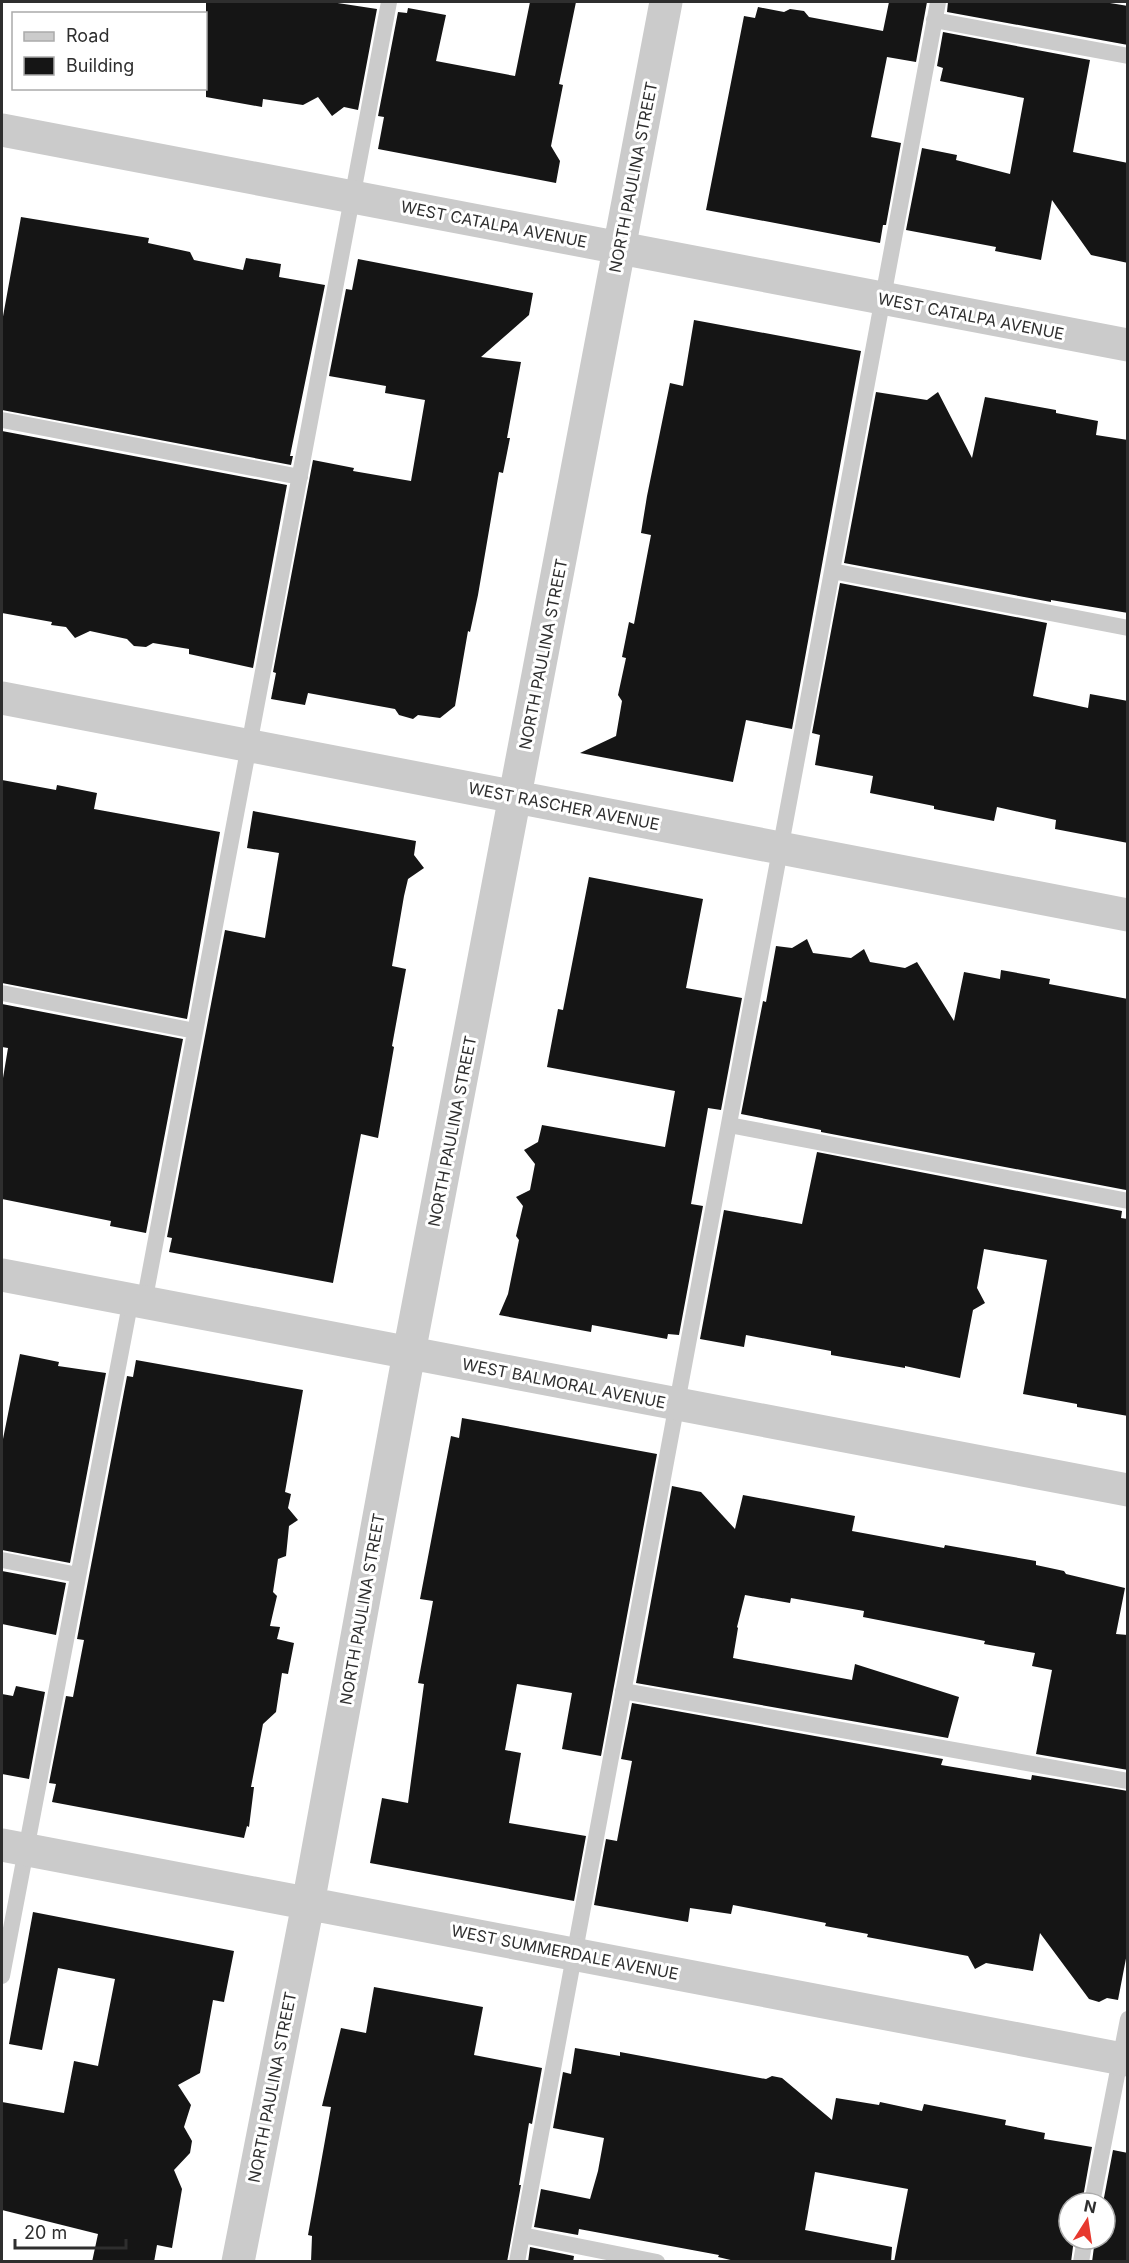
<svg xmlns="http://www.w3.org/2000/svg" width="1129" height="2263" viewBox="0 0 1129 2263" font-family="Inter,sans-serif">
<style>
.building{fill:#151515}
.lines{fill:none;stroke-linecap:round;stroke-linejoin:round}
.lane{stroke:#cbcbcb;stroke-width:16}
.street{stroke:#cbcbcb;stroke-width:33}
.labels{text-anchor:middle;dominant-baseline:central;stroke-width:6;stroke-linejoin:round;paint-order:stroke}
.street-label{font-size:16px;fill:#2e2e2e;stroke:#fff}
</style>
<rect width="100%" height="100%" fill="#fff"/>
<path class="building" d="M 206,2 L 331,2 L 377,9 L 358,110 L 344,107 L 332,116 L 318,97 L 303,105 L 263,99 L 262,107 L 206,97 Z
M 530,2 L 576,2 L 559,84 L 563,85 L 551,146 L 560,161 L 556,183 L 378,149 L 384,117 L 378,116 L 398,12 L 407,13 L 408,8 L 446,15 L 436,61 L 515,76 Z
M 889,2 L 927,2 L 916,62 L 887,57 L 871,137 L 901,143 L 886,225 L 883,225 L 880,243 L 706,210 L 744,16 L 755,18 L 758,7 L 784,12 L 790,9 L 804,11 L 809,17 L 883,31 Z
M 948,2 L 1104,2 L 1128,6 L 1128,45 L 947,12 Z
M 943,32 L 1090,60 L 1073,152 L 1128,163 L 1128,263 L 1091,255 L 1052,200 L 1041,260 L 995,251 L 996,247 L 906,230 L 922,148 L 957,155 L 956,160 L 1010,174 L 1024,98 L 940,81 L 943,68 L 937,66 Z
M 21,217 L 149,238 L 148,243 L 190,252 L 194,260 L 243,270 L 246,258 L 281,264 L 279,277 L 325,285 L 290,456 L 293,456 L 291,465 L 2,410 L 2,322 Z
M 358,259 L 533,293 L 529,315 L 481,357 L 521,362 L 507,438 L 510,438 L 503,473 L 499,472 L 478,595 L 470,632 L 468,631 L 455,706 L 440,718 L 418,715 L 413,719 L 399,715 L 395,709 L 308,693 L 305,705 L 271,699 L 276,673 L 273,672 L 313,460 L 354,468 L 353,471 L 411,481 L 425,400 L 385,393 L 386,386 L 329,376 L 346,289 L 352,290 Z
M 694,320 L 861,351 L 792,729 L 746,720 L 733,782 L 580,753 L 616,736 L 622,701 L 618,695 L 626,658 L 622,657 L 629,622 L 634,624 L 651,535 L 641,533 L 647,496 L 670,383 L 683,386 Z
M 876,392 L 927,400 L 938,392 L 972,458 L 985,397 L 1056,410 L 1056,413 L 1098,421 L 1096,435 L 1128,440 L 1128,613 L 1051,600 L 1051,602 L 844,563 Z
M 2,431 L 287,485 L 253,668 L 189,654 L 189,649 L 153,643 L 146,647 L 134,646 L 127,639 L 90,631 L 75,638 L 66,627 L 51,625 L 52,622 L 2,613 Z
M 840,583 L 1047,623 L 1033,696 L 1088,708 L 1090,694 L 1128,701 L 1128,843 L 1055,829 L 1056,820 L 997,807 L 994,821 L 934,809 L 934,806 L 870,793 L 873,776 L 815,765 L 820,735 L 812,733 Z
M 2,780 L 56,790 L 57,785 L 97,793 L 94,809 L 220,832 L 187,1019 L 2,983 Z
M 253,811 L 416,841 L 414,855 L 424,868 L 408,879 L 404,896 L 392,966 L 406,969 L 392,1046 L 394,1047 L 390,1070 L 378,1138 L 361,1134 L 333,1283 L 169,1252 L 172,1238 L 167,1237 L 225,930 L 265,938 L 279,853 L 247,848 Z
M 589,877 L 703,899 L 686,988 L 742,998 L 721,1110 L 708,1108 L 697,1170 L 691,1204 L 703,1206 L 679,1335 L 668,1334 L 667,1339 L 592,1325 L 591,1332 L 499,1315 L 508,1294 L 519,1240 L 516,1236 L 523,1206 L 516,1197 L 530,1190 L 535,1164 L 524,1150 L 538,1142 L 542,1125 L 665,1147 L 675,1091 L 547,1067 L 558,1009 L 563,1010 Z
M 807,939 L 813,953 L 851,958 L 864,949 L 870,962 L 905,968 L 917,962 L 954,1021 L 964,972 L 1000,979 L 1001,970 L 1050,979 L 1049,984 L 1128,999 L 1126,1190 L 821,1132 L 821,1130 L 741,1114 L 763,1001 L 766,1002 L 776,946 L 792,948 Z
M 2,1004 L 183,1039 L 146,1233 L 110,1226 L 111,1221 L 2,1199 L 2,1084 L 8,1048 L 2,1047 Z
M 817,1152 L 1122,1211 L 1121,1218 L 1128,1219 L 1128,1416 L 1077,1407 L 1077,1404 L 1023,1394 L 1047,1260 L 984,1249 L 977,1288 L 985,1303 L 973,1310 L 960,1378 L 905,1366 L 905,1368 L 831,1355 L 831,1351 L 746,1335 L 744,1347 L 700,1339 L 724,1210 L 802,1224 Z
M 20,1354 L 59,1362 L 58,1366 L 106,1373 L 70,1563 L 2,1550 L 2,1444 Z
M 136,1360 L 303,1390 L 285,1492 L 291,1494 L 288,1508 L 298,1520 L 289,1526 L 286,1556 L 278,1559 L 273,1592 L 277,1596 L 270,1626 L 280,1627 L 277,1639 L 294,1643 L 288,1674 L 282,1673 L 276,1712 L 263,1724 L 251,1787 L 254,1787 L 249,1827 L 247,1826 L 244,1838 L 52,1802 L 56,1784 L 49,1783 L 66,1696 L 73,1697 L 84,1640 L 77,1639 L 127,1376 L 133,1377 Z
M 462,1418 L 657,1454 L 601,1756 L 562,1749 L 572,1693 L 517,1684 L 505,1750 L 521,1753 L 509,1823 L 586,1836 L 574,1901 L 370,1863 L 382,1798 L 408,1803 L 424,1684 L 418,1683 L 433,1601 L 420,1599 L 451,1436 L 459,1438 Z
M 672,1486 L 701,1492 L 735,1529 L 743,1495 L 855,1516 L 852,1531 L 944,1548 L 945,1545 L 1036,1561 L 1036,1565 L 1064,1571 L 1066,1574 L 1125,1588 L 1116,1634 L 1128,1635 L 1128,1770 L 1036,1754 L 1052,1670 L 1032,1666 L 1035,1653 L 984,1644 L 985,1641 L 863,1617 L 864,1611 L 791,1598 L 790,1603 L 745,1595 L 737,1627 L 738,1628 L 733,1658 L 852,1680 L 855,1664 L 959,1697 L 948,1738 L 636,1683 Z
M 2,1571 L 66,1583 L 56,1635 L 2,1624 Z
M 16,1686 L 45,1692 L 29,1779 L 2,1774 L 2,1694 L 13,1696 Z
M 632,1703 L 943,1759 L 941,1765 L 1031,1780 L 1032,1775 L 1128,1791 L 1128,1948 L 1118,2000 L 1107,1998 L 1099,2002 L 1089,1999 L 1040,1933 L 1033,1971 L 986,1963 L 975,1969 L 968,1956 L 867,1937 L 868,1934 L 825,1926 L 826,1923 L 733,1905 L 731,1914 L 690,1908 L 688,1922 L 594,1905 L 606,1839 L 617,1841 L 632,1761 L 621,1759 Z
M 33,1912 L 234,1951 L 224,2002 L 213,2000 L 200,2073 L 178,2085 L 191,2105 L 184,2127 L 192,2141 L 190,2153 L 174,2170 L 182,2189 L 172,2248 L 157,2245 L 154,2262 L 92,2262 L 98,2234 L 2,2210 L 2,2102 L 64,2113 L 74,2061 L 98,2066 L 115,1979 L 58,1968 L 42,2050 L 9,2044 Z
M 374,1987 L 483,2007 L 474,2055 L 542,2068 L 532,2124 L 529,2123 L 519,2185 L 521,2185 L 507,2262 L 311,2262 L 312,2236 L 308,2235 L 331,2107 L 322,2106 L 341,2028 L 366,2033 Z
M 575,2048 L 620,2056 L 620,2052 L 766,2079 L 772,2076 L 782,2078 L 832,2120 L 836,2098 L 879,2105 L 880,2102 L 922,2111 L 924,2104 L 1006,2120 L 1005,2125 L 1045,2133 L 1044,2139 L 1092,2147 L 1082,2203 L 1069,2203 L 1069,2239 L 1074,2239 L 1071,2262 L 894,2262 L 908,2189 L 815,2172 L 805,2230 L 892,2247 L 891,2262 L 739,2262 L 718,2257 L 719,2255 L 579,2229 L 578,2235 L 534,2227 L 541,2189 L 590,2199 L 598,2171 L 604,2138 L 553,2128 L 563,2072 L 571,2074 Z
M 1113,2150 L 1128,2153 L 1128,2262 L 1092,2262 L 1095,2239 L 1105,2239 L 1105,2203 L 1103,2203 Z
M 530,2247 L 574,2256 L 573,2262 L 528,2262 Z"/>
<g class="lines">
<path class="lane" d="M 934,20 L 1128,56
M 2,420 L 300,477
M 832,571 L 1128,628
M 2,993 L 195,1031
M 729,1125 L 1128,1201
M 144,1303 L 389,2
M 2,1560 L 78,1575
M 623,1691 L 1128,1781
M 2,1976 L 131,1299
M 1092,2203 L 1128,2019
M 522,2235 L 657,2262
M 517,2262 L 938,2
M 1081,2262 L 1085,2239"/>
<path class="street" d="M 2,130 L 1128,345
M 2,698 L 1128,915
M 2,1275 L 1128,1490
M 2,1845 L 1128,2060
M 238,2262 L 308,1904 L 409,1353 L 666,2"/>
</g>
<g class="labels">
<g class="street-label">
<text transform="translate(633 177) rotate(-79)">NORTH PAULINA STREET</text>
<text transform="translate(494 224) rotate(11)">WEST CATALPA AVENUE</text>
<text transform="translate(971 316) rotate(11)">WEST CATALPA AVENUE</text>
<text transform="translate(543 654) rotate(-79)">NORTH PAULINA STREET</text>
<text transform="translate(564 806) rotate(11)">WEST RASCHER AVENUE</text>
<text transform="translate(452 1131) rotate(-79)">NORTH PAULINA STREET</text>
<text transform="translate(564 1383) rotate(11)">WEST BALMORAL AVENUE</text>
<text transform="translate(362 1609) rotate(-80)">NORTH PAULINA STREET</text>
<text transform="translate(565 1952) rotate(11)">WEST SUMMERDALE AVENUE</text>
<text transform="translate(272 2087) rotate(-79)">NORTH PAULINA STREET</text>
</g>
</g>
<rect width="1129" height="2263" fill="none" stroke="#2e2e2e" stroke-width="6"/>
<rect x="12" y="12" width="195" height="78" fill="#ffffff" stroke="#ababab" stroke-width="1.5"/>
<rect x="24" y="32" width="30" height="9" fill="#cbcbcb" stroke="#ababab" stroke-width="1.5"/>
<text x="66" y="42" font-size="18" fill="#2e2e2e">Road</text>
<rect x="24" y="57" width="30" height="18" fill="#151515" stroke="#ababab" stroke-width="1.5"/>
<text x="66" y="72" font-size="18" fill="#2e2e2e">Building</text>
<g transform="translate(1087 2221) rotate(12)"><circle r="28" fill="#ffffff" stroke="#ababab" stroke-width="1.5"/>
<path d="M0-4.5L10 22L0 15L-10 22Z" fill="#e7382e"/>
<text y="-9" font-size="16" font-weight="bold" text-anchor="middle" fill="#2e2e2e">N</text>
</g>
<path d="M15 2239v9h111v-9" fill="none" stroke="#2e2e2e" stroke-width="3"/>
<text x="24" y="2239" font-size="18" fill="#2e2e2e" stroke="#ffffff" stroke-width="4.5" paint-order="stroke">20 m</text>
</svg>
